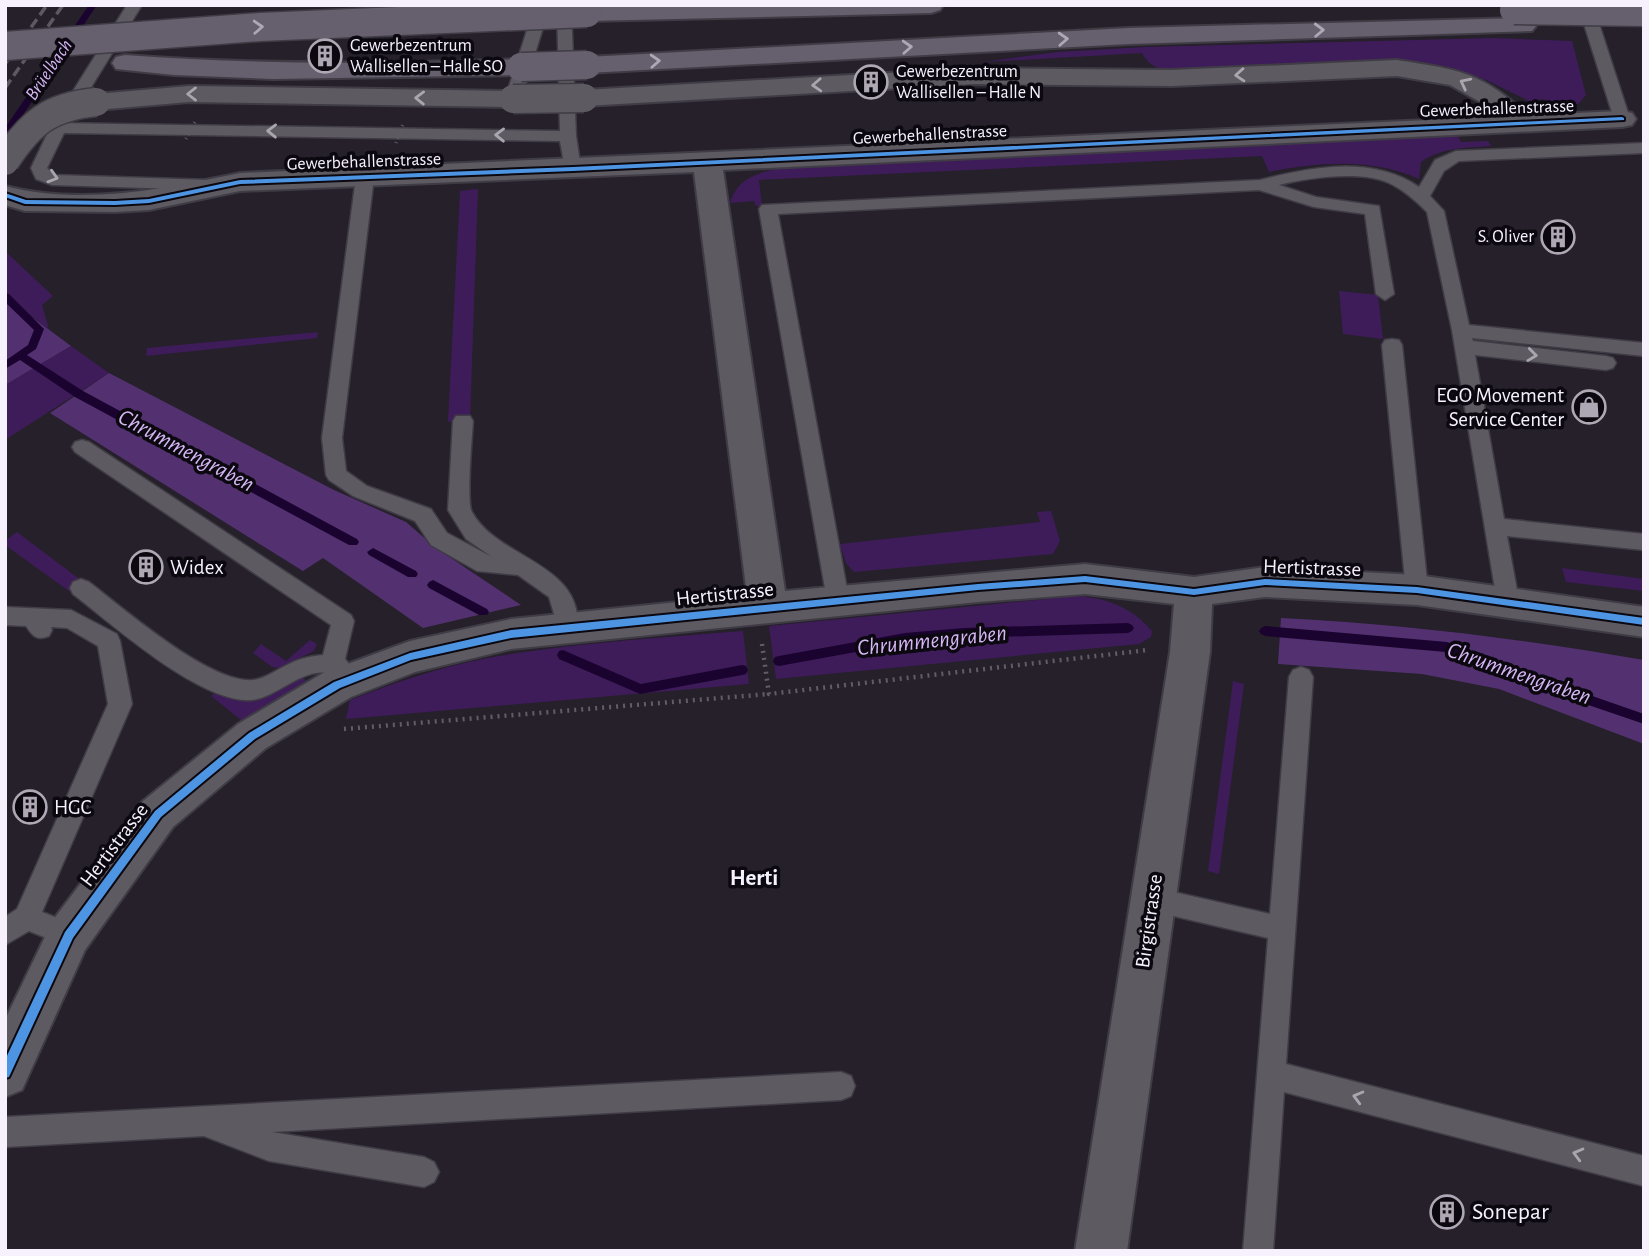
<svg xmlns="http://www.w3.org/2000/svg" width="1649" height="1256" viewBox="0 0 1649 1256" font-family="'Alegreya Sans',sans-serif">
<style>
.green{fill:#3e1c5a}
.forest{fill:#533171}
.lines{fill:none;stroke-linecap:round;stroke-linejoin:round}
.stream{fill:#1b032f;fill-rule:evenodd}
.service-casing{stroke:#403c45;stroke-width:3}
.minor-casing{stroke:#403c45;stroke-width:4}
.motorway-casing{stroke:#403c45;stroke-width:4}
.path{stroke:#615d66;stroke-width:4.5;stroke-dasharray:2 5;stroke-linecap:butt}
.service{fill:#5e5a62;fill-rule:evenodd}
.minor{fill:#5e5a62;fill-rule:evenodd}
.motorway{fill:#665f6e;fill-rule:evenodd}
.rail{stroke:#5c5961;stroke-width:3.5;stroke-dasharray:10 5;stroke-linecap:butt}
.minor-bridge-casing{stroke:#403c45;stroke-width:31;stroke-linecap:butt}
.motorway-bridge-casing{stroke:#403c45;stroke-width:31;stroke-linecap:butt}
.path-bridge{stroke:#615d66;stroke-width:3.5;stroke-dasharray:1 3.5;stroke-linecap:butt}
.minor-bridge{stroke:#5e5a62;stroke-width:28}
.motorway-bridge{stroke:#665f6e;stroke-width:28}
.cycleway-casing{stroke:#0c0810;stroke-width:4}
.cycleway{fill:#4d94e3;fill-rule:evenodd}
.oneway{stroke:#aea8b6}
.oneway2{stroke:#aaa6b0}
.labels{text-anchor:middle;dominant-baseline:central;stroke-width:7;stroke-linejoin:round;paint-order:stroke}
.far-poi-label{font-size:18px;fill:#f7f1fe;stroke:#0c0810;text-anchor:start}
.far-street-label{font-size:18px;fill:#f7f1fe;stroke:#0c0810}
.far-water-label{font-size:19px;font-style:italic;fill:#d4b6f4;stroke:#0c0810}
.poi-label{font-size:21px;fill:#f7f1fe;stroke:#0c0810;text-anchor:start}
.street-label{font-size:21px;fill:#f7f1fe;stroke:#0c0810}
.water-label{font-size:23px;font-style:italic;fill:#d4b6f4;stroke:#0c0810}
.neighbourhood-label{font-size:23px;font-weight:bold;fill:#f7f1fe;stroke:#0c0810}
.near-poi-label{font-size:24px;fill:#f7f1fe;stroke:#0c0810;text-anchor:start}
</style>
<rect width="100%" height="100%" fill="#25202a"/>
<path class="green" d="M 1494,38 L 1572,41 L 1586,95 L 1578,104 L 1562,105 L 1542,99 L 1531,102 L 1486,80 L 1452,68 L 1417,61 L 1385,60 L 1182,72 C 1165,71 1150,69 1142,53 L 983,62 L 1057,52 L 1145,47 Z
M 1458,136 L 1461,142 L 1488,141 L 1491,146 C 1465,148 1443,147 1421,162 L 1419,179 C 1373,158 1318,162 1269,172 L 1262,156 L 759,180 L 762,206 L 756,206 L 754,201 L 730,203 C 738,176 761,172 786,167 Z
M 478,189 L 470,420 L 448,422 L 460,191 Z
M 5,251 L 53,296 L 42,305 L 49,329 L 5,297 Z
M 1339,291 L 1378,295 L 1383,339 L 1343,334 Z
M 318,332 L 317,338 L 146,356 L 147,348 Z
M 71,346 L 109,373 L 5,440 L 5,385 Z
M 1051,511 L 1060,541 L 1053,554 L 854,572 L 846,563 L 840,544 L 1040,522 L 1037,512 Z
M 17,532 L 86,584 L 73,594 L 5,545 L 5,541 Z
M 1562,568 L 1644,579 L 1644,591 L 1566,582 Z
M 1078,596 C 1109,599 1131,607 1152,631 L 1151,637 L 1139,644 L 776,679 L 769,626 Z
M 743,631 L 749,684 L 346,719 L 350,700 C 394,683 440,667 488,658 C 572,643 658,638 743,631 Z
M 310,640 L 317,644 L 314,651 L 279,668 L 272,667 L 253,653 L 261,644 L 286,661 Z
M 303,677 L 306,681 L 241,720 L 211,696 L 216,692 L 267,695 Z
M 1233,681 L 1244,684 L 1219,874 L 1208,871 Z"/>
<path class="forest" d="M 5,297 L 71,346 L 5,385 Z
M 109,373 L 334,490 L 406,522 L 436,548 L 521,605 L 423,628 L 323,558 L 303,571 L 50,413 Z
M 1281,618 C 1403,624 1523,639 1644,660 L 1644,744 L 1499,689 L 1422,674 L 1278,664 Z"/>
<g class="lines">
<path class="stream" d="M 89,5 L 97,5 L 8,137 L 5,138 L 5,128 Z
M 5,293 L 9,294 L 44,329 L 36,349 L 27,355 L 83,391 L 357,539 L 359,542 L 357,545 L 349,545 L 75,397 L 20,360 L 5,369 L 5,361 L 28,345 L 34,330 L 5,302 Z
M 373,548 L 416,571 L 418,574 L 416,577 L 408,577 L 369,555 L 367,552 Z
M 433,580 L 487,609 L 489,612 L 487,615 L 479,615 L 429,588 L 427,585 L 429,582 Z
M 1128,623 L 1132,625 L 1134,628 L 1132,631 L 1128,633 L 964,638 L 905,643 L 779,666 L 775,665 L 773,661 L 775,657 L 779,656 L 905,633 L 964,628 Z
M 1265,626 L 1447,642 L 1503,665 L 1644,714 L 1644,724 L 1495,673 L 1446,652 L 1265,636 L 1261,634 L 1259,631 L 1261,628 Z
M 563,650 L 641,684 L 742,665 L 746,666 L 748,670 L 746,674 L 742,675 L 640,694 L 559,659 L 557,655 L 559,651 Z"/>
<defs>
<path id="service" d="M 127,5 L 142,5 L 72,118 L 60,118 L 58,115 Z
M 535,5 L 550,5 L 521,99 L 513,104 L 507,102 L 505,99 Z
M 557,5 L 571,5 L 576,136 L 581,169 L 579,173 L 567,173 L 565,169 L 560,141 L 64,133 L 47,168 L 55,175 L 211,180 L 220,185 L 211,190 L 52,185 L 36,179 L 31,168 L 50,128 L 58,123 L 560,131 Z
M 1578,5 L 1593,5 L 1630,119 L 1628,122 L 1616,122 L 1614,119 Z
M 1644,143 L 1644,153 L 1459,161 L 1444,171 L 1430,196 L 1444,211 L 1469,325 L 1644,343 L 1644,356 L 1472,338 L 1473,341 L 1606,356 L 1613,358 L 1616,363 L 1613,368 L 1606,370 L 1475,355 L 1504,519 L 1644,534 L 1644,550 L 1507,536 L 1519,601 L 1516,607 L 1508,610 L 1500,607 L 1497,601 L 1452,330 L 1427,212 C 1417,202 1406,192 1393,185 C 1365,169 1308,178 1279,185 L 1316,197 L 1379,206 L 1394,294 L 1385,300 L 1376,294 L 1365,214 L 1314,207 L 1259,190 L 778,214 L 849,600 L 846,606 L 838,609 L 830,606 L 827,600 L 759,209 L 762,205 L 1260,180 C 1311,167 1372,155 1419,187 L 1435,160 L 1456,151 Z
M 365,172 L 374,177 L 342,438 L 346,471 L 367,486 L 431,509 L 447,533 L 492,557 L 466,539 L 448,510 L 453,421 L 456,416 L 470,416 L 473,421 C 472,437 466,502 472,512 C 495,555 570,562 577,614 C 578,622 580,627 576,634 L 568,637 L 560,634 L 549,597 L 518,575 L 477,571 L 431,545 L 415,521 L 353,496 L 329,480 L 326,475 L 322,438 L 356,177 Z
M 1392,339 L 1399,340 L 1402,345 L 1428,590 L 1425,596 L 1417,599 L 1409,596 L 1406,590 L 1382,345 L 1385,340 Z
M 82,440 L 89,442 L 351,615 L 354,621 L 345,659 L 354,670 L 350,677 L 342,680 C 337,678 332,674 328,673 C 302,668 277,697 252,700 C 201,704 113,625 73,594 L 70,588 L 73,582 L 81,579 L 89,582 C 123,608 210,684 253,680 C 265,679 276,670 287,665 C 298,659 310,656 323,655 L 331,625 L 75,452 L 72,447 L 75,442 Z
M 5,607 L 71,610 L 117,634 L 120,641 L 132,704 L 42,912 L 78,926 L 82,935 L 78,944 L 69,947 L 29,931 L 5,945 L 5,917 L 17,909 L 108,704 L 98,646 L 67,628 L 51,627 L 52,630 L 49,636 C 36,641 33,636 26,626 L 5,625 Z
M 1301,667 L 1309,670 L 1313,677 L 1286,1064 L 1644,1156 L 1644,1186 L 1284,1092 L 1273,1251 L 1243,1251 L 1268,938 L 1152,911 L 1143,908 L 1139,899 L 1143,890 L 1152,887 L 1270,914 L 1289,677 L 1293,670 Z
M 841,1072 L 851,1076 L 855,1086 L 851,1096 L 841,1100 L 272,1132 L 424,1157 L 434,1162 L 439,1172 L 434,1182 L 424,1187 L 269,1161 L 204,1136 L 5,1147 L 5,1117 Z"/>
<path id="minor" d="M 1397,60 C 1459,70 1480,71 1528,115 L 1622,111 L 1632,113 L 1636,119 L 1632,125 L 1622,127 L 723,170 L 785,591 L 1085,564 L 1194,577 L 1265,567 L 1417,575 L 1644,607 L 1644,637 L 1417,605 L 1265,597 L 1212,604 L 1210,652 L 1127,1251 L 1075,1251 L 1170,652 L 1174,604 L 1085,594 L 978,602 L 511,649 L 415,672 L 351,697 L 266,748 L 173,827 L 85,950 L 22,1090 L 5,1097 L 5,1020 L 53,920 L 143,801 L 238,724 L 323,673 L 410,641 L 511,619 L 747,595 L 694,172 L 240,191 L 149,210 L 115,212 L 25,211 L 5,205 L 5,186 C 83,206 163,189 240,173 L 1497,117 L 1482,103 L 1450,85 L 1397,76 L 1172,86 L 975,84 L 584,106 L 574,104 L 570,98 L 574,92 L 584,90 L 975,68 L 1172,70 Z
M 189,86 L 513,91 L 523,93 L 527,99 L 523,105 L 513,107 L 189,102 L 96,110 L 86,108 L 82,102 L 86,96 L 96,94 Z"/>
<path id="motorway" d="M 594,5 L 943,5 L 940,10 L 931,13 L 587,21 L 578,18 L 574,13 L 578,8 Z
M 1523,18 L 1532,21 L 1536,26 L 1532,31 L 1129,44 L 587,73 L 578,71 L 574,65 L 578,59 L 587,57 L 1129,28 Z
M 125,55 C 257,65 389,64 521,59 L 530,61 L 534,67 L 530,73 L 521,75 L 273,79 L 174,75 L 116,69 L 112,63 L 116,57 Z"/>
</defs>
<use href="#service" class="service-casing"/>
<use href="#minor" class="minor-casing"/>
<use href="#motorway" class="motorway-casing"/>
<path class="path" d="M 762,644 L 769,694 L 1148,650
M 344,729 L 769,694"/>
<use href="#service" class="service"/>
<use href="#minor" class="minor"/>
<use href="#motorway" class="motorway"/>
<path class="rail" d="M 5,64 L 47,5
M 5,88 L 63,5"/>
<defs>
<path id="minor-bridge" d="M 513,99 L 584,98
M 5,161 C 31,122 49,107 96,102"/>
<path id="motorway-bridge" d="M 1514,10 L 1644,12
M 5,46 L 260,27 L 587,13
M 521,67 L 587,65"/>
</defs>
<use href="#minor-bridge" class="minor-bridge-casing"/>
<use href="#motorway-bridge" class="motorway-bridge-casing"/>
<path class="path-bridge" d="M 186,139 L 196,120
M 396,143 L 403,124"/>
<use href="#minor-bridge" class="minor-bridge"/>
<use href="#motorway-bridge" class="motorway-bridge"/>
<defs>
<path id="cycleway" d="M 1622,117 L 1624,118 L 1624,120 L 573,171 L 240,184 L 149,203 L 115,205 L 25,204 L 5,197 L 5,193 L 26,200 L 115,201 L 149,199 L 240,180 L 573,167 Z
M 1085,576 L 1194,589 L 1265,579 L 1417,587 L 1644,618 L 1644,625 L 1417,593 L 1265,585 L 1194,595 L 1085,582 L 978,590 L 511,638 L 411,660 L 340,688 L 255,739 L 161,817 L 73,938 L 9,1077 L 5,1078 L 5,1060 L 65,932 L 155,811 L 249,733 L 334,682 L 410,653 L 511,630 L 978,584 Z"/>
</defs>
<use href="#cycleway" class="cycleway-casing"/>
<use href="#cycleway" class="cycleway"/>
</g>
<defs><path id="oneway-chevron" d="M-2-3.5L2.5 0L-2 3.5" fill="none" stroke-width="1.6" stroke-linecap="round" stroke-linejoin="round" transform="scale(1.75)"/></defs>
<g class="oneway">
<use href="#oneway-chevron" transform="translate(258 27) rotate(-3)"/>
<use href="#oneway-chevron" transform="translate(1319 30) rotate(-2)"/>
<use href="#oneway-chevron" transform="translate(1063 39) rotate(-3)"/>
<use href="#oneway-chevron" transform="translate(907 47) rotate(-3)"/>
<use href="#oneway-chevron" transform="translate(655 61) rotate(-3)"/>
</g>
<g class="oneway2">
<use href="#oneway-chevron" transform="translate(1240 75) rotate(176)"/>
<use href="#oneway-chevron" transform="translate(1465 83) rotate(-153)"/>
<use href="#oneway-chevron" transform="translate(817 85) rotate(177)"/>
<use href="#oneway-chevron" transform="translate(192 94) rotate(-180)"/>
<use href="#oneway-chevron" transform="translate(420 98) rotate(-179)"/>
<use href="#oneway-chevron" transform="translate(272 131) rotate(-179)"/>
<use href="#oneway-chevron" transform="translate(500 135) rotate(-179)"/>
<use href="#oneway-chevron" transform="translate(53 177) rotate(17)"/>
<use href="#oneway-chevron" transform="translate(1532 355) rotate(7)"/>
<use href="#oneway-chevron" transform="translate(1358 1097) rotate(-165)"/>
<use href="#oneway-chevron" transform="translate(1578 1154) rotate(-165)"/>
</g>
<defs>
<symbol id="building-ring" viewBox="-11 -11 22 22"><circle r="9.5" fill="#0c0810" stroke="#aea8b4" stroke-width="1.5"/><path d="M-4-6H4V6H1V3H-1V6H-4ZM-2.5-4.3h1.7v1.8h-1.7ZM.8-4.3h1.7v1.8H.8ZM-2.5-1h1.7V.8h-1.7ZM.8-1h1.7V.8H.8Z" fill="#aea8b4"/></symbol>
<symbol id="shop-ring" viewBox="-11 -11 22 22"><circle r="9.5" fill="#0c0810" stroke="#aea8b4" stroke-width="1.5"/><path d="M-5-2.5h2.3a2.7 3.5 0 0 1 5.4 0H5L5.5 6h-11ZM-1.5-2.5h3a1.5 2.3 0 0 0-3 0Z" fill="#aea8b4"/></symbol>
</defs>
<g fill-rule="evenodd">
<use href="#building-ring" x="306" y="37" width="38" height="38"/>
<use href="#building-ring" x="852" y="63" width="38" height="38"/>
<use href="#building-ring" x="1539" y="218" width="38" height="38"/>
<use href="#shop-ring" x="1570" y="388" width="38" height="38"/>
<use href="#building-ring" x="127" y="548" width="38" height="38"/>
<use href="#building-ring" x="11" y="788" width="38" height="38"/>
<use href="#building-ring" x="1428" y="1193" width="38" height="38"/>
</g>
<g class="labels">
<g class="far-poi-label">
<text x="350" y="46">Gewerbezentrum<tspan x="350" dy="21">Wallisellen – Halle SO</tspan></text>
<text x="896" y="72">Gewerbezentrum<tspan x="896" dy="21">Wallisellen – Halle N</tspan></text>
<text x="1534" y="237" text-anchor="end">S. Oliver</text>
</g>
<g class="far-street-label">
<text transform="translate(1497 109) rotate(-2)">Gewerbehallenstrasse</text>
<text transform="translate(930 135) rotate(-3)">Gewerbehallenstrasse</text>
<text transform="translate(364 162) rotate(-2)">Gewerbehallenstrasse</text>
</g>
<g class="far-water-label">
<text transform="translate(49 70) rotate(-56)">Brüelbach</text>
</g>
<g class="poi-label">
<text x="1564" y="395" text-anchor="end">EGO Movement<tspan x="1564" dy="24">Service Center</tspan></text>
<text x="170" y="567">Widex</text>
<text x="54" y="807">HGC</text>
</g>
<g class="street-label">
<text transform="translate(1312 568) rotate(2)">Hertistrasse</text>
<text transform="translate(725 594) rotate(-6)">Hertistrasse</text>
<text transform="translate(114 845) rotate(-53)">Hertistrasse</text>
<text transform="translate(1149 921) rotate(-82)">Birgistrasse</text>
</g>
<g class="water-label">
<text transform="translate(186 451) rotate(28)">Chrummengraben</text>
<text transform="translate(932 641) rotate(-6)">Chrummengraben</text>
<text transform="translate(1519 674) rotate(19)">Chrummengraben</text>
</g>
<g class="neighbourhood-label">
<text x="754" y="878">Herti</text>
</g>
<g class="near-poi-label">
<text x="1472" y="1212">Sonepar</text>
</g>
</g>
<rect width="1649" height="1256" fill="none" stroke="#f7f1fe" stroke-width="14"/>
</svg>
